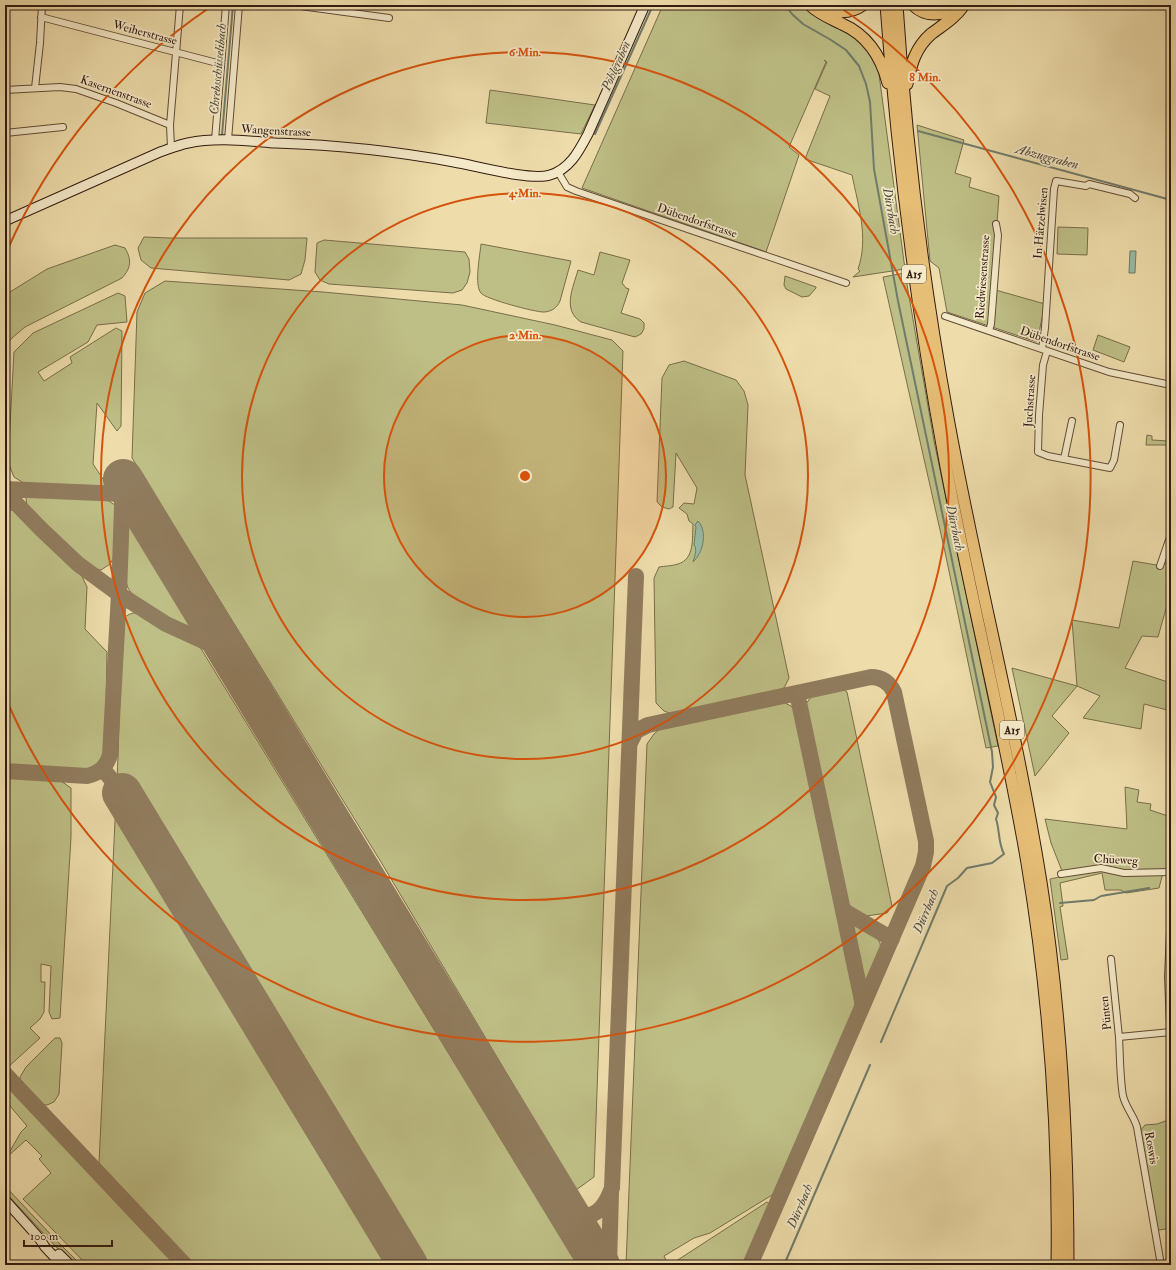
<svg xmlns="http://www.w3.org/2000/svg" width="1176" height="1270" viewBox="0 0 1176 1270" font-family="'IM FELL Double Pica',serif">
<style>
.green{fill:#bebf86;stroke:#786d4b}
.water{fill:#99bca7;stroke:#707c6b}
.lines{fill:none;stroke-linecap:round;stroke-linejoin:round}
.stream{stroke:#707c6b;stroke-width:2}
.taxiway{stroke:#907c5e;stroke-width:16}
.runway{stroke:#907c5e;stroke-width:40}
.minor-casing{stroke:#624c37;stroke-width:8}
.tertiary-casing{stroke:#624c37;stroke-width:10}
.secondary-casing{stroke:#331b10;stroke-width:11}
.motorway-casing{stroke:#331b10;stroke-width:13}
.minor{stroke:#f4e9c8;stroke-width:6}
.tertiary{stroke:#f4e9c8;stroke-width:8}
.secondary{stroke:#f4e9c8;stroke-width:9}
.motorway{stroke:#e7be76;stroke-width:11}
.ring{fill:none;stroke:#d6530c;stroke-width:2}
.labels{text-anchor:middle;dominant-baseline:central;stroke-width:3.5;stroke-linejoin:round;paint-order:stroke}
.shield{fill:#f4e9c8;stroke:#6d5947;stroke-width:1}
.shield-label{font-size:11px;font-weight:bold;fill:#331b10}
.street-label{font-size:12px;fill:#331b10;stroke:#f4e9c8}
.water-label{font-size:13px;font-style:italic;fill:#524b3d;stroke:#f4e9c8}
.centre{fill:#d6530c;stroke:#f4e9c8;stroke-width:2}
.ring-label{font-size:12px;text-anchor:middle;font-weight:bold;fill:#d6530c;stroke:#f4e9c8;stroke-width:3.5;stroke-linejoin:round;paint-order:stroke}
</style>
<rect width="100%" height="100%" fill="#eeddab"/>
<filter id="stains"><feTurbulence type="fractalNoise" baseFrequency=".005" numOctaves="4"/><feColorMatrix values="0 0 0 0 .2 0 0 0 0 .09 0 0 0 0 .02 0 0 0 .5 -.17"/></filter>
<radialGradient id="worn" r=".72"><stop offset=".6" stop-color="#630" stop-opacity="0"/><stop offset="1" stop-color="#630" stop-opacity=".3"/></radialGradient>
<path class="green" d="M 663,5 L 810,5 L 876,52 L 905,269 L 853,277 L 860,271 L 858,269 C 869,238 858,205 852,175 L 805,159 L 830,96 L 815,89 L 827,62 L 824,60 L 826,62 L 789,147 L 799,155 L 766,252 L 582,188 Z
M 490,90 L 595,105 L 581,134 L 486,123 Z
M 917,125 L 964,140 L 955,173 L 971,178 L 969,187 L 999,196 L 992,289 L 1045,304 L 1037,342 L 947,312 L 939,268 L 930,261 Z
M 1058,227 L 1088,228 L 1087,255 L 1057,254 Z
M 144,237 L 169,238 L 307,238 L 305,260 L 301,274 L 289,280 L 151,268 L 141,260 L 138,248 Z
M 324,240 L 465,252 L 469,259 L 470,272 L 467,283 L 462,290 L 453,293 L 329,284 L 320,280 L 315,272 L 317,243 Z
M 481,244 L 571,261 L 560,301 C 557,308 551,312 543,312 C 535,312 485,299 481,293 C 474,285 480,255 481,244 Z
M 115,245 L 125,248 C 132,260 131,268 122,278 L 25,327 L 12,338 L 5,347 L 5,297 L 10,292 L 47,269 Z
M 600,252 L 630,260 L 622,283 L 626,288 L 629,289 L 621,313 L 640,319 L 644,323 L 644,329 L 641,334 L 635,337 L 581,322 C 562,310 573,288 578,270 L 594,275 Z
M 905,273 L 934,441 L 998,746 L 986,748 L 945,552 L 883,277 Z
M 785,276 L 816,287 L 816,288 L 809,296 L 802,297 L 786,289 L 784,285 Z
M 165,281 L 323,292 L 462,305 L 555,325 L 612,340 L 623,351 L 594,1177 L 576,1190 L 381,862 L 132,458 L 137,312 L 145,293 Z
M 118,293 L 125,296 L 127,322 L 97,325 L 88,342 L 38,372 L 44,381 L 72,363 L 70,357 L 116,328 L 122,331 L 121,426 L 117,431 L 97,403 L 93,464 L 105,482 L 104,488 L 27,485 L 14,477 L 8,462 L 14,352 L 33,333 Z
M 1098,335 L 1130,347 L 1124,362 L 1093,350 Z
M 684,361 L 736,380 L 744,391 L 748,405 L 745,475 L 789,678 L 784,688 L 772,694 L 675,715 L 664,711 L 656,703 L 654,578 L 659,567 C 665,566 672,566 678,564 C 695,559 692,538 693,524 L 689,521 L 687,514 L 679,508 L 684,503 L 694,504 L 697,488 L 676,453 L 673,507 L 669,509 L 662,507 L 657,502 L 662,378 L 669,365 Z
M 1147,435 L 1152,436 L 1152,440 L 1168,441 L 1169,445 L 1146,445 Z
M 30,494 L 104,498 L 115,505 L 118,516 L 115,556 L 110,564 L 101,570 L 91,568 L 61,544 L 27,507 L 26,498 Z
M 10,510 L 19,511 L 43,536 L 80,572 L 87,587 L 85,629 L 107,652 L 105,752 L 97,765 L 83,771 L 7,767 L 5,765 L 5,515 Z
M 128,522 L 191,621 L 187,626 L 164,616 L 135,599 L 128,588 L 124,576 L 126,525 Z
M 1133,561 L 1162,566 L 1165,563 L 1171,566 L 1171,591 L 1158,637 L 1142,636 L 1125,668 L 1171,683 L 1171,711 L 1144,704 L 1141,729 L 1083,718 L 1100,696 L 1077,686 L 1052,716 L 1069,733 L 1035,776 L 1012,668 L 1077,686 L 1072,620 L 1119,628 Z
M 134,613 L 138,613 L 200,647 L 578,1265 L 194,1265 L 99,1163 L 118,757 L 122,623 C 123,617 128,614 134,613 Z
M 840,688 L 847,692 L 892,906 L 887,913 L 866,916 L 856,912 L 847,902 L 806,716 L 806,704 L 813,694 Z
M 781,701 L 791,706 L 797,713 L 852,969 L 855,1007 L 848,1030 L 777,1192 L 710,1233 L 694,1238 L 664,1256 L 668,1265 L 626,1265 L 647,744 L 654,734 L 662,727 Z
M 5,777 L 58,779 L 71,788 L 71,837 L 60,1018 L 52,1019 L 49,1012 L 51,966 L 41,964 L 41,982 L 45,982 L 44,1012 L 40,1019 L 30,1028 L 40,1038 L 7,1068 L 5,1068 Z
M 1125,787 L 1139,790 L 1137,802 L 1151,804 L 1150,810 L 1165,815 L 1171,818 L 1171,872 L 1163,873 L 1159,888 L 1126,893 L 1121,890 L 1105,890 L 1102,873 L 1060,883 L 1063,906 L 1060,907 L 1068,959 L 1061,960 L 1050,879 L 1064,876 L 1051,843 L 1045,819 L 1127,829 Z
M 851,921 L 876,936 L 880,943 L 881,951 L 865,989 Z
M 55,1038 L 60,1038 L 62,1043 L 59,1094 L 54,1102 L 47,1105 L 39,1104 L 21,1085 L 20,1077 L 26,1067 Z
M 5,1080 L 174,1260 L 174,1265 L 87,1265 L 23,1199 L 51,1173 L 39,1159 L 42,1156 L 26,1140 L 6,1158 L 21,1132 L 27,1126 L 5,1100 Z
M 1171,1119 L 1171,1228 L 1154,1231 L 1138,1133 L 1145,1125 L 1157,1124 Z
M 5,1186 L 54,1238 L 81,1265 L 73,1265 L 5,1192 Z
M 767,1202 L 771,1205 L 745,1265 L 670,1265 Z"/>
<path class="water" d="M 1130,251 L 1136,251 L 1135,273 L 1129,273 Z
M 698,521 C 708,532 703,553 693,562 C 694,557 698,550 694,545 L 696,527 L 695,525 Z"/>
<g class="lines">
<path class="stream" d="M 785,5 L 792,14 L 803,24 L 831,40 L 846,50 L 859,66 L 866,84 L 870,102 L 874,169 L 898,301 L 992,752 L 993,767 L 990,782 L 996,797 L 994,805 L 998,813 L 996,819 C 1000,831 998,843 1004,854 L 992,863 L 967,868 L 958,878 L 947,886 L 881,1042
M 918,131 L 1171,200
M 595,134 L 653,5
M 222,135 L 233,5
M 1060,903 L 1094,900 L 1101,896 L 1149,888
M 784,1265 L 870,1065"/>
<path class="taxiway" d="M 5,489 L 123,494
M 5,492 L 41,529 L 78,564 L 119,594 L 166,624 L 212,645 L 223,651 L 234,663
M 630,743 L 636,731 L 648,725 L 871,677 C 882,677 889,682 894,692 L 926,841 L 926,852 L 923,866 L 863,1005
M 103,769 L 122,793
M 5,771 L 87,776 C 100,773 106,767 110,755 L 119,594 L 123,479
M 844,911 L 892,939
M 5,1074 L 185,1265
M 554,1188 C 559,1195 564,1207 570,1212 C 573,1215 578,1215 582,1216 C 599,1217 607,1202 612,1188 L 636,576
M 609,1265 L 611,1193
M 750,1265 L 863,1005 L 797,693"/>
<path class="runway" d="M 123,479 L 600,1265
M 122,793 L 408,1265"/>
<defs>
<path id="minor" d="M 293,5 L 389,18
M 41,17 L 221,64
M 35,88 L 40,43 L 42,5
M 5,90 L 60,87 L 76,89 L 116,103 L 170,125
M 5,133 L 63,127
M 215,140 L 226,5
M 228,140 L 239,5
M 171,148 L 170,125 L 180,5
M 558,172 L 567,187 L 576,191 L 846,283
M 945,316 L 1109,372 L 1171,385
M 989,331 L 991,324 L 998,235 L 996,224
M 1042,349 L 1045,328 L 1054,189 L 1056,181 L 1086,186 L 1089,184 L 1130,194 L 1135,198
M 1047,351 L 1043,365 L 1039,415 L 1038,452 L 1048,456 L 1110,468 L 1114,460 L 1120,425
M 1064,459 L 1072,421
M 1160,566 L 1171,534
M 1061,874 L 1101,868 L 1124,873 L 1171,872
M 1111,959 L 1119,1037 L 1171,1032
M 1119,1037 C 1120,1055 1120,1079 1123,1096 C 1126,1108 1134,1116 1137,1127 L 1161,1265"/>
<path id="tertiary" d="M 1171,899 L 1171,927
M 1171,931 L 1169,977 L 1171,1025"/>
<path id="secondary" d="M 5,221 L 160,152 C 169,149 178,145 188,143 C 217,137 247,141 276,143 C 336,145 395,151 454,162 C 477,166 530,181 550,175 C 570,169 579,151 588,134 L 645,5
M 5,1200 L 39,1238 L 45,1247 L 62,1265
M 59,1254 L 70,1265"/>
<path id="motorway" d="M 810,5 C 819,14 830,18 842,24 C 867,35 881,56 888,83
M 886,5 C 897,156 916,306 944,456 C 969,592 1004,727 1027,863 C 1049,996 1059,1131 1057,1265
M 897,5 C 906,144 923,281 948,418 C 976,573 1016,726 1041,882 C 1061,1009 1068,1137 1068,1265
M 913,5 C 925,17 943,17 955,5
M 821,6 C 834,14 850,14 863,5
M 907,84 C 911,65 915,48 931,34 C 943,25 955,18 964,5"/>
</defs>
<use href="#minor" class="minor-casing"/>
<use href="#tertiary" class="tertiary-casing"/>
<use href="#secondary" class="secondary-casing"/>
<use href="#motorway" class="motorway-casing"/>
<use href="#minor" class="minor"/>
<use href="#tertiary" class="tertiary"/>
<use href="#secondary" class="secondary"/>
<use href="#motorway" class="motorway"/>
</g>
<circle cx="525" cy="476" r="141" fill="#d6530c" fill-opacity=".12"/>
<g class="ring">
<circle cx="525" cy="476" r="141"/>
<circle cx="525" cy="476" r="283"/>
<circle cx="525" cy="476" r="424"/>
<path d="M7 251A565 565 0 0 1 209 8M841 8A565 565 0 1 1 7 701"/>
</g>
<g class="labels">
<g class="shield">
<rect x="902" y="265" width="24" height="18" rx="3"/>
<rect x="1000" y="721" width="24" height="18" rx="3"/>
</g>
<g class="shield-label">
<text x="914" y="274">A15</text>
<text x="1012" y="730">A15</text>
</g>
<g class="street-label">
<text transform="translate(145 33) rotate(15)">Weiherstrasse</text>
<text transform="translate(116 92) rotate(20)">Kasernenstrasse</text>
<text transform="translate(276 131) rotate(3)">Wangenstrasse</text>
<text transform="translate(697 221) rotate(19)">Dübendorfstrasse</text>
<text transform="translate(1041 223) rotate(-85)">In Hätzelwisen</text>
<text transform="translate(983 277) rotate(-86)">Riedwiesenstrasse</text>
<text transform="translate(1060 344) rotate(19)">Dübendorfstrasse</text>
<text transform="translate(1030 401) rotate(-86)">Juchstrasse</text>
<text transform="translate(1116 860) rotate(3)">Chüeweg</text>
<text transform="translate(1106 1013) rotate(-96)">Pünten</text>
<text transform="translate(1151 1148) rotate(80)">Roswis</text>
</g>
<g class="water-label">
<text transform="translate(616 66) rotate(-66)">Pohlgraben</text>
<text transform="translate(218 69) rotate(-85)">Chrebsschüsselibach</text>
<text transform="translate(1047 157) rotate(15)">Abzuggraben</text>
<text transform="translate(891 211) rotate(80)">Dürrbach</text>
<text transform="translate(955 528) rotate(78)">Dürrbach</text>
<text transform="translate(926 911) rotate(-67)">Dürrbach</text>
<text transform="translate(800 1206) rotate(-67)">Dürrbach</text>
</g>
</g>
<circle cx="525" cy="476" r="6" class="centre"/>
<g class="ring-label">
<text x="525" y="56">6 Min.</text>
<text x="925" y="81">8 Min.</text>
<text x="525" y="197">4 Min.</text>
<text x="525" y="339">2 Min.</text>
</g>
<rect width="1176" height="1270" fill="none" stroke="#eeddab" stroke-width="20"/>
<rect x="6" y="6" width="1164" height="1258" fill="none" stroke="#331b10" stroke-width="2"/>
<rect x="10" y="10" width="1156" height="1250" fill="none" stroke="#331b10"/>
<path d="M24 1240v6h88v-6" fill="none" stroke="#331b10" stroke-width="2"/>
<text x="30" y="1240" font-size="12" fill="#331b10" stroke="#f4e9c8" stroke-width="3" paint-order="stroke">100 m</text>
<rect width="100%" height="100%" filter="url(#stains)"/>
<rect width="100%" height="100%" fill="url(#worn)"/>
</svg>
